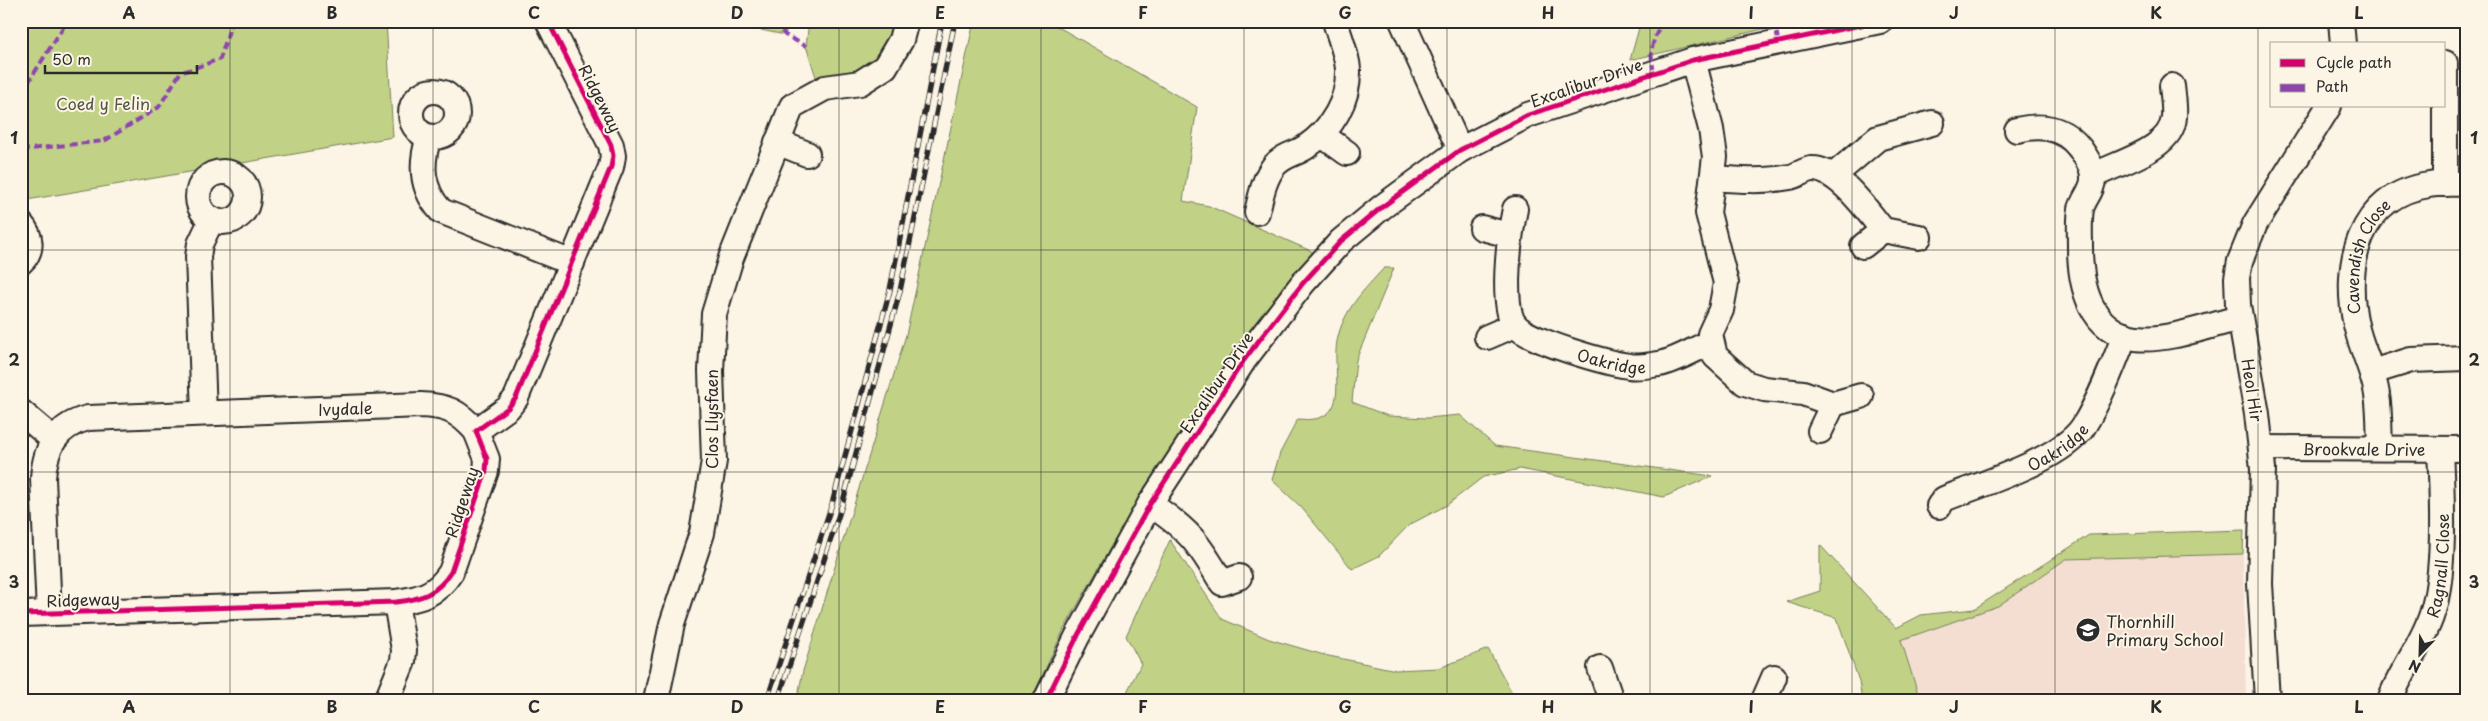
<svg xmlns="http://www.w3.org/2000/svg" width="2488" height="721" viewBox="0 0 2488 721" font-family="'Playpen Sans',sans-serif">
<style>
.built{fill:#f4ded2}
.green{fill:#c1d287;stroke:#767e59}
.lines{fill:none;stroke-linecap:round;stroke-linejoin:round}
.minor-casing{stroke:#2b2b2b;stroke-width:28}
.minor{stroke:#fcf5e5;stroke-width:24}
.rail-casing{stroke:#2b2b2b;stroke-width:5.5}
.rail{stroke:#fcf5e5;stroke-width:4;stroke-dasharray:11;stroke-linecap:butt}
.quiet{stroke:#8e44ad;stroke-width:4;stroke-dasharray:8 4;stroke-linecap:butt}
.cycleway-casing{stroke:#fcf5e5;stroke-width:8}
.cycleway{stroke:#d6006c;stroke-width:5}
.grid{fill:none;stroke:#2b2b2b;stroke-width:1;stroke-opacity:0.55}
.labels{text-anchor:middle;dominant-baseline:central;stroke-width:4;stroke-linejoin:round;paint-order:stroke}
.street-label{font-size:16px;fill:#2b2b2b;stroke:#fcf5e5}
.park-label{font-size:16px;fill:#505542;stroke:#fcf5e5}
.poi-label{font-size:16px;fill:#2b2b2b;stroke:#fcf5e5;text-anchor:start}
.neatline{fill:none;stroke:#2b2b2b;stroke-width:2}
.grid-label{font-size:16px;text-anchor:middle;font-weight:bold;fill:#2b2b2b}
</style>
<rect width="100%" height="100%" fill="#fcf5e5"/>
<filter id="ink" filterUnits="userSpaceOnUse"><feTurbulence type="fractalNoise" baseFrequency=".02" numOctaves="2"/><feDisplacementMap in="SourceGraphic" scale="10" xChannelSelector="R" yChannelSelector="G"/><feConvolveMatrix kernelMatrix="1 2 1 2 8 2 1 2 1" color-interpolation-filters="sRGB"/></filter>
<g filter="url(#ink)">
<path class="built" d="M 2243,554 L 2246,700 L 1920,700 L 1901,640 L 1998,606 L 2066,559 Z"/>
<path class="green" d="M 21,21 L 386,21 L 393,137 L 21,201 Z
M 717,21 L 789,21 L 785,35 Z
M 809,21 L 904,21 L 901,40 L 861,72 L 817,80 L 806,46 Z
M 974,21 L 1048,21 L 1197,107 L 1183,201 L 1209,206 L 1320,255 L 1284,284 L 1114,541 L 1064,629 L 1031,700 L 797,700 L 803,671 L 906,335 Z
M 1641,21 L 1785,21 L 1785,24 L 1630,60 Z
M 1384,268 L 1394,268 L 1356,360 L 1352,402 L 1388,416 L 1427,418 L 1460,415 L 1495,446 L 1712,476 L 1664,497 L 1520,469 L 1483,477 L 1447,505 L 1409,525 L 1379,556 L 1352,569 L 1301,507 L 1272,480 L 1280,453 L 1298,419 C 1354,425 1331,375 1337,341 C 1343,310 1364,290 1384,268 Z
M 2244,530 L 2243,554 L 2066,559 L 1998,606 L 1901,640 L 1920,700 L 1862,700 L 1859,681 L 1837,618 L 1786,602 L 1820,591 L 1820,545 L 1896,628 L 1921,615 L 1974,609 L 2089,535 Z
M 1170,540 L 1222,619 L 1269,639 L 1324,655 L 1396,670 L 1439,668 L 1488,649 L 1516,700 L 1123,700 L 1141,664 L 1126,636 Z"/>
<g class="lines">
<defs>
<g id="minor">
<path d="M 1402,21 L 1460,150"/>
<path d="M 2341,21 L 2343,44"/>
<path d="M 1693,60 L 1711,129 L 1715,157 L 1708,213 L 1726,283 L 1721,310 L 1710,334 L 1715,356 L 1745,383 L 1764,389 L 1803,393 L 1833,404 L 1861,396"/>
<path d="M 2445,63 L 2445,184"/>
<circle cx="434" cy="114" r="23"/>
<path d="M 2017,130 C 2047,123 2069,129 2085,156 C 2089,162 2093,169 2093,177 C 2094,189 2084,198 2081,209 C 2079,221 2080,234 2080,247 C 2080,285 2090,332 2136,338 C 2166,342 2210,325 2240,318"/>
<path d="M 1322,135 L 1347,153"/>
<path d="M 429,137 C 420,164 421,189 441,211 L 572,263"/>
<path d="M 777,142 L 807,154"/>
<circle cx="223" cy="197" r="25"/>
<path d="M 1833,176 L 1878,138 L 1932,123"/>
<path d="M 2093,176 C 2118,162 2172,150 2174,117 C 2175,107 2173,96 2172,86"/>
<path d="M 1713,178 C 1738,180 1764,182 1790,177 C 1797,176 1804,170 1811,169 C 1837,167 1868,212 1883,230 L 1919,237"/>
<path id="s1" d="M 1515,209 C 1510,232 1500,307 1515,325 C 1528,341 1607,363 1629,366 C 1638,368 1650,365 1659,364 C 1676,361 1695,349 1711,342"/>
<path d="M 1257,212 C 1261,196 1264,179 1274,166 C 1283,155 1296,154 1306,147 C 1332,129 1349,101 1348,69 C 1347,54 1339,36 1335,21"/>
<path d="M 21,224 C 32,236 33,251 21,262"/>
<path d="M 1482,228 L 1509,235"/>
<path d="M 1863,246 L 1883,230"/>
<path d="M 1487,337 L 1515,325"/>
<path d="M 2372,372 L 2411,360 L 2465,358"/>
<path d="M 21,412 L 54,440"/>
<path d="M 204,413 L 198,257 L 200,244 L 212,219"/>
<path d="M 1820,431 L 1833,404"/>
<path id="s2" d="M 2262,448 L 2467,449"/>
<path id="s3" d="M 2380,448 C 2379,430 2380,412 2377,395 C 2374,371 2361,349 2356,325 C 2343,266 2358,195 2429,185 C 2441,183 2454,184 2467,184"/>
<path d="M 1150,504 C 1190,531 1198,542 1222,583 L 1239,577"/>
<path id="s4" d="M 1939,506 L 1944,499 C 1981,484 2061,460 2083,427 C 2099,402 2114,363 2125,335"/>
<path id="s5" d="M 49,613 L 43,478 C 45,448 56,426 88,418 L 421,405 C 447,406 458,411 476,431"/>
<path d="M 21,614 L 396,602 C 421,599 437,594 451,572 L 486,471 L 487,459 L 476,431 L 508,408 L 516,398 L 611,167 L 613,156 L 611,145 L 548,21"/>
<path d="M 1600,668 L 1611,700"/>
<path d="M 387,700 L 403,661 L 404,650 L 396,602"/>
<path d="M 656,700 L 672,624 L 702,533 L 714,461 L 711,371 L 714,314 L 731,258 L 792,106 L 825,88 L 860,83 L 885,67 L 901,40 L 906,21"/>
<path d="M 1046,700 L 1077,637 L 1150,504 L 1244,360 L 1303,283 L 1341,241 L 1382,207 L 1460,150 L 1528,115 L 1693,60 L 1880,21"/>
<path d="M 1764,700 L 1774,677"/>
<path d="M 2267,700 L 2260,584 L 2263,469 L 2257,414 L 2238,305 L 2237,278 L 2240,261 L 2255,224 L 2329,106"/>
<path id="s6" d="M 2390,700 C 2401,670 2422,645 2432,614 C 2446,572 2442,495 2440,449"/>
</g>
</defs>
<use href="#minor" class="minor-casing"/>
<use href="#minor" class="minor"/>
<defs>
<path id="rail" d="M 767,700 L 832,504 L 890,290 L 942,21
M 778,700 L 842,505 L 900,291 L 955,21"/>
</defs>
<use href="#rail" class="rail-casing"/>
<use href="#rail" class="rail"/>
<path class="quiet" d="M 775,21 L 785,35 L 806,46
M 1762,21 L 1775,26
M 1774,21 L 1779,44
M 1654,72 C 1649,51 1652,40 1663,21
M 21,94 L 67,21
M 21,150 L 104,141 L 159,107 L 180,73 L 220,59 L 232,21"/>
<defs>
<path id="cycleway" d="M 21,614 L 396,602 C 421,599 437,594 451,572 L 486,471 L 487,459 L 476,431 L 508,408 L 516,398 L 611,167 L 613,156 L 611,145 L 548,21
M 1046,700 L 1077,637 L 1150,504 L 1244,360 L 1303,283 L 1341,241 L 1382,207 L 1460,150 L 1528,115 L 1693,60 L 1880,21"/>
</defs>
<use href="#cycleway" class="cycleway-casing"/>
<use href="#cycleway" class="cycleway"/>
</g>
</g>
<path class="grid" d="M 230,21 L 230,700M 433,21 L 433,700M 636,21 L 636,700M 839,21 L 839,700M 1041,21 L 1041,700M 1244,21 L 1244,700M 1447,21 L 1447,700M 1650,21 L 1650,700M 1852,21 L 1852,700M 2055,21 L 2055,700M 2258,21 L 2258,700M 21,250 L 2467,250M 21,472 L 2467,472"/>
<defs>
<symbol id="school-disc" viewBox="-11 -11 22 22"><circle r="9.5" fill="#2b2b2b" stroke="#fcf5e5"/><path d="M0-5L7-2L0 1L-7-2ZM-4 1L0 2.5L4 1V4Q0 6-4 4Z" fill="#fff"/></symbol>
</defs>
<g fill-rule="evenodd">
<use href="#school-disc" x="2074" y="616" width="28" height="28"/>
</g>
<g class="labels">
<g class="street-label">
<text transform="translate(1586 82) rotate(-19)">Excalibur Drive</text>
<text transform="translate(601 98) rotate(63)">Ridgeway</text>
<text stroke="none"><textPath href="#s3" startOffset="199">Cavendish Close</textPath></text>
<text stroke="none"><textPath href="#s1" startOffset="222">Oakridge</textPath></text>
<text transform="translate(1216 382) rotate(-56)">Excalibur Drive</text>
<text transform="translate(2253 390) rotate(81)">Heol Hir</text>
<text stroke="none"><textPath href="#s5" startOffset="474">Ivydale</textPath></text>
<text transform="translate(711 419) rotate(-90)">Clos Llysfaen</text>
<text stroke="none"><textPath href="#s4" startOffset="134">Oakridge</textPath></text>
<text stroke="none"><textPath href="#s2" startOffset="102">Brookvale Drive</textPath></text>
<text transform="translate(461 502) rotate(-72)">Ridgeway</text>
<text stroke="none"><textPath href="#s6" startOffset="145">Ragnall Close</textPath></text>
<text transform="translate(83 599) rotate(-2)">Ridgeway</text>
</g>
<g class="park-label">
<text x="103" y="103">Coed y Felin</text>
</g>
<g class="poi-label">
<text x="2106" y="621">Thornhill<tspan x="2106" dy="18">Primary School</tspan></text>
</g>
</g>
<rect width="2488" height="721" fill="none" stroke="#fcf5e5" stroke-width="55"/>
<rect x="2270" y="42" width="175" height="65" fill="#fcf5e5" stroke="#a8a49b"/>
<rect x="2280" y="59" width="25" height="8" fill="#d6006c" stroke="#a8a49b"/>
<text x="2316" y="68" font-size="15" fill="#2b2b2b">Cycle path</text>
<rect x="2280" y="84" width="25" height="8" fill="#8e44ad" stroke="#a8a49b"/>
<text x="2316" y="92" font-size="15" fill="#2b2b2b">Path</text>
<g transform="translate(2420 654) rotate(203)" stroke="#fcf5e5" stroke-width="4" paint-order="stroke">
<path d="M0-4L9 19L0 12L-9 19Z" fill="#2b2b2b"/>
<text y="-8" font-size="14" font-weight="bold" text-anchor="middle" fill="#2b2b2b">N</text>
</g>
<path d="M45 65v8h152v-8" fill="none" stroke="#2b2b2b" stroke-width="2.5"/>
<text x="52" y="65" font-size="15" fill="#2b2b2b" stroke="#fcf5e5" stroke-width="4" paint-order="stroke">50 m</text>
<rect x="28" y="28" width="2432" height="666" class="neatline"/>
<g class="grid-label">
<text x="129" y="19">A</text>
<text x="332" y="19">B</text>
<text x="534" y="19">C</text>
<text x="737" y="19">D</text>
<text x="940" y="19">E</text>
<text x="1143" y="19">F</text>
<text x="1345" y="19">G</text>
<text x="1548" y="19">H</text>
<text x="1751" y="19">I</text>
<text x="1954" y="19">J</text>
<text x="2156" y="19">K</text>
<text x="2359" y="19">L</text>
<text x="14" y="144">1</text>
<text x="2474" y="144">1</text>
<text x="14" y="366">2</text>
<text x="2474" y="366">2</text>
<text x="14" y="588">3</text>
<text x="2474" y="588">3</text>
<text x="129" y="713">A</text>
<text x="332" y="713">B</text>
<text x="534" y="713">C</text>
<text x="737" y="713">D</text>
<text x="940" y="713">E</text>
<text x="1143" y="713">F</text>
<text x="1345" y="713">G</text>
<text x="1548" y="713">H</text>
<text x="1751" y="713">I</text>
<text x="1954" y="713">J</text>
<text x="2156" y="713">K</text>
<text x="2359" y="713">L</text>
</g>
</svg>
